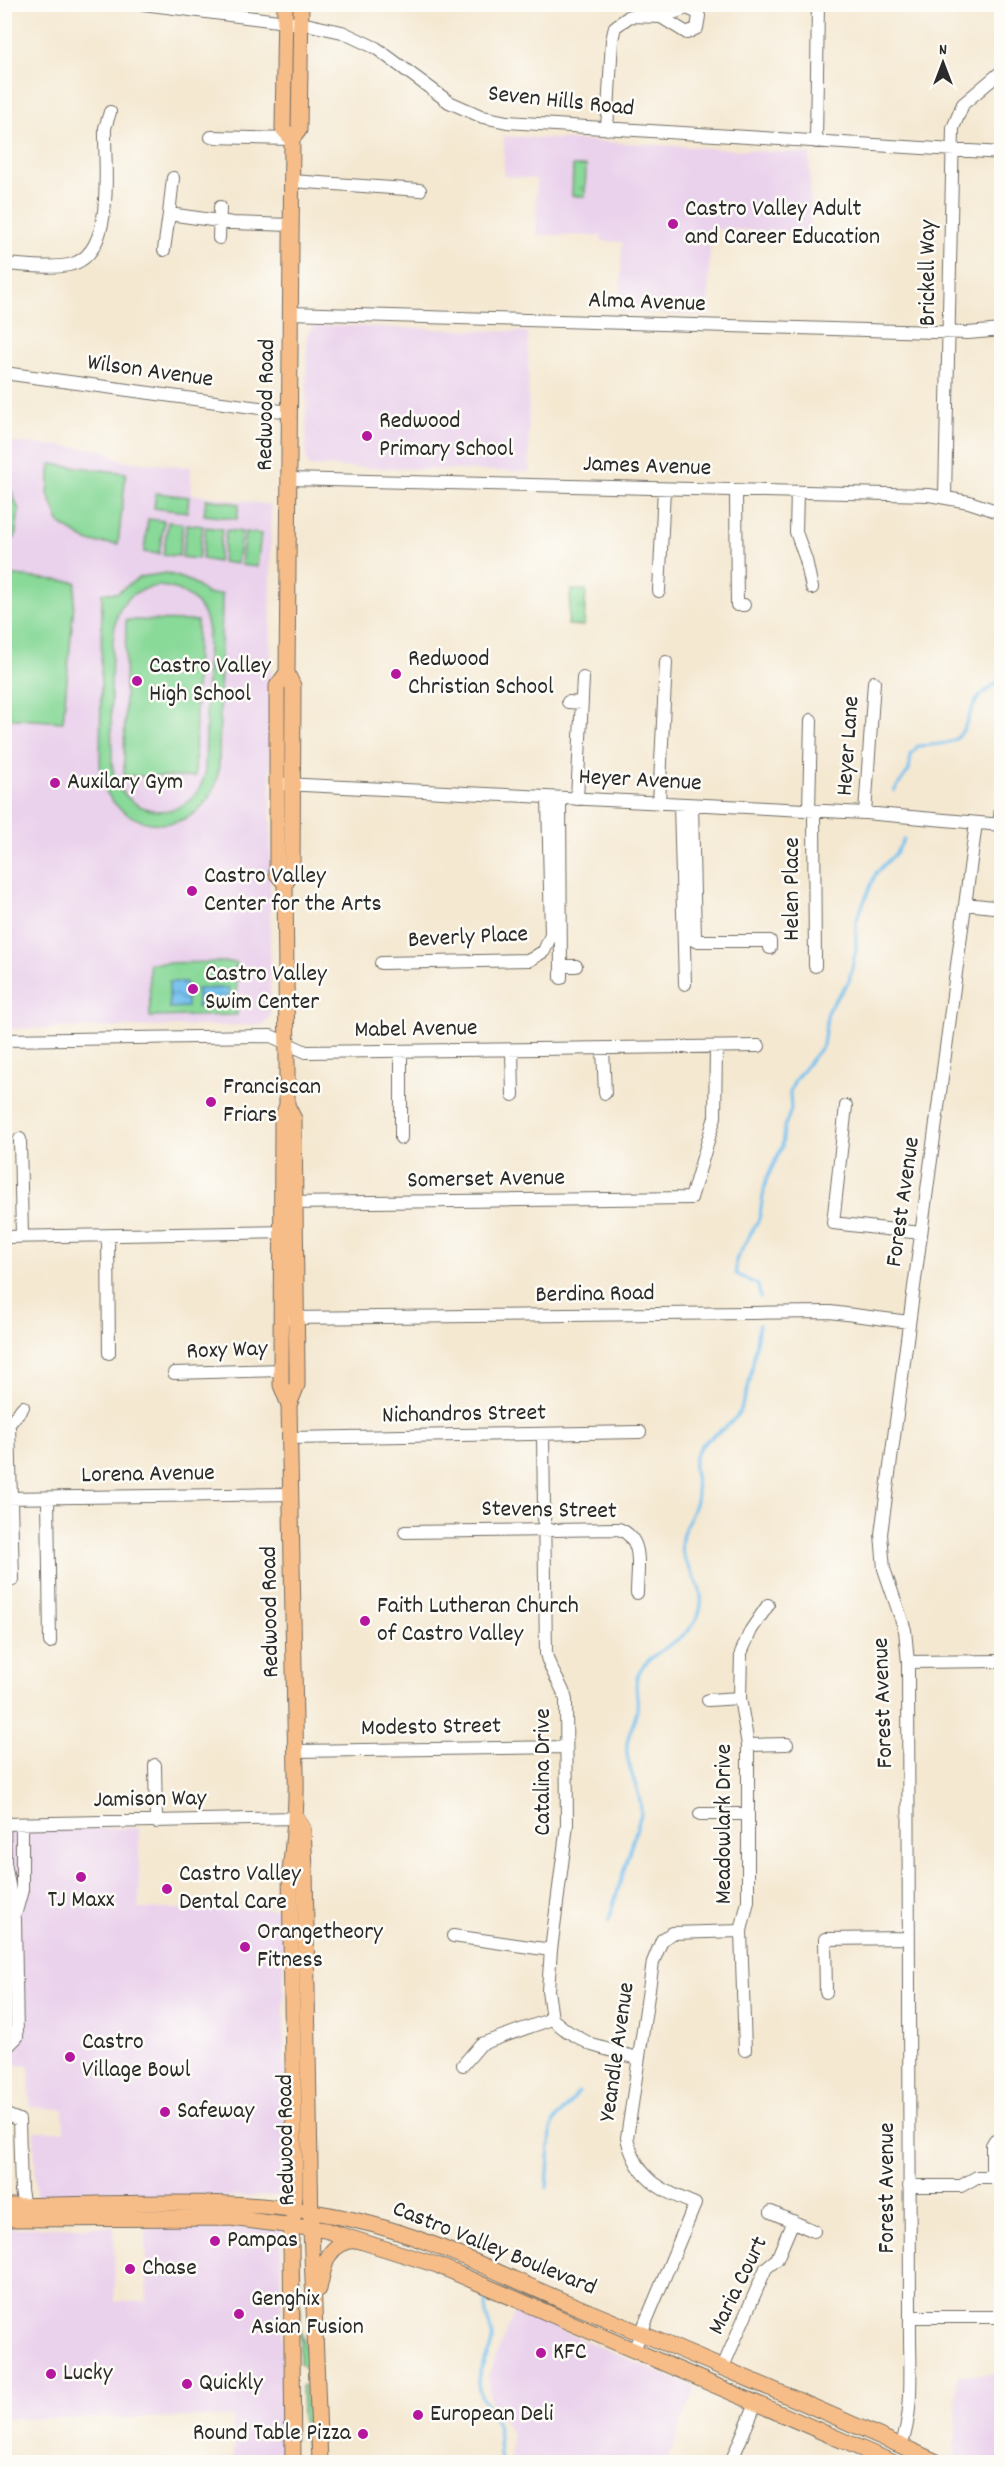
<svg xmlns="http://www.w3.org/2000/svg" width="1006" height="2467" viewBox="0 0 1006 2467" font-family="Dekko,sans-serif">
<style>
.built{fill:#ead1ec}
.grass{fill:url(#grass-tufts);stroke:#5a8262;stroke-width:1.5}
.pitch{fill:#89d999;stroke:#5a8262;stroke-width:1.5;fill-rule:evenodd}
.water{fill:url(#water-waves);stroke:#50768d;stroke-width:1.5}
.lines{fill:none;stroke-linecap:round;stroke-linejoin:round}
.stream{stroke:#76c1ef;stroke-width:3}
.minor-casing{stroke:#716d65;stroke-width:14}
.major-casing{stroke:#716d65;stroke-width:17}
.minor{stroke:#fff;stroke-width:12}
.major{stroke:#f7bd88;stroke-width:15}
.poi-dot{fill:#b5179e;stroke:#fdfcf7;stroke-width:2}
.labels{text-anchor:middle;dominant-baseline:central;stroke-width:5;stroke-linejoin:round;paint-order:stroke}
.street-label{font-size:24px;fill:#2b2b2b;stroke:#fdfcf7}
.poi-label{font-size:24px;fill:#2b2b2b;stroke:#fdfcf7;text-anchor:start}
</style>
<defs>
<pattern id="grass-tufts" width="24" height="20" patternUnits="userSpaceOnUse" patternTransform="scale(1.5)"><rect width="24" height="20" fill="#89d999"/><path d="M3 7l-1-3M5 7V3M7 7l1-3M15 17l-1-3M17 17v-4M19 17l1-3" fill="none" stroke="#76ba84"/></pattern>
<pattern id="water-waves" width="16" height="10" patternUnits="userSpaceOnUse" patternTransform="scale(1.5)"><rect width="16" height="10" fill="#76c1ef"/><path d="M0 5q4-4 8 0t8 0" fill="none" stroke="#619dc2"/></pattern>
</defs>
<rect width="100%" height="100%" fill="#fdfcf7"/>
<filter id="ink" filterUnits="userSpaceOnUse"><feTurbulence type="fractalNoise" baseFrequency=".0167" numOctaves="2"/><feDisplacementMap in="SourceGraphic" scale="12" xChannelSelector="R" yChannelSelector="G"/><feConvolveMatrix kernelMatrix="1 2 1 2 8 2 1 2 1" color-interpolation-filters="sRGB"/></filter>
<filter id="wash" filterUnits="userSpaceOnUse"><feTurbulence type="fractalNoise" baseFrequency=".008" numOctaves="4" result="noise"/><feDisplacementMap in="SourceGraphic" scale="24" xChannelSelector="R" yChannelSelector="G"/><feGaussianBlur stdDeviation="1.35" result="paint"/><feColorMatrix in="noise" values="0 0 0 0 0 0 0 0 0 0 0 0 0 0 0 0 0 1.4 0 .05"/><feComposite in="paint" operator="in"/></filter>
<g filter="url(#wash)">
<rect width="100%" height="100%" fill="#f4e8d1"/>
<path class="built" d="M 504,136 L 810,154 L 810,232 L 710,229 L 708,316 L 620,312 L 622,242 L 602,241 L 601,236 L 537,235 L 536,179 L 504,176 Z
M 315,325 L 528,332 L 529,472 L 309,466 L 306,460 L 307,334 Z
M 4,442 L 102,449 L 123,461 L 191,467 L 191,494 L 271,505 L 270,1017 L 263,1025 L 5,1029 Z
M 139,1828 L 139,1909 L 283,1909 L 286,2196 L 36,2199 L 34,2131 L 64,2131 L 63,2109 L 30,2107 L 29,2065 L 6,2066 L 5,2097 L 4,1829 Z
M 114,2227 L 115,2302 L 147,2301 L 146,2227 L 281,2228 L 282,2462 L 234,2462 L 233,2417 L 5,2419 L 4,2228 Z
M 515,2311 L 696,2388 L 666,2462 L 511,2462 L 512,2433 L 491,2404 L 488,2375 Z
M 1001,2374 L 1001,2462 L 965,2462 L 956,2458 L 957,2375 Z"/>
<path class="grass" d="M 573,166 L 586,166 L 585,196 L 572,196 Z
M 571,590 L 586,590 L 584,626 L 568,625 Z
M 299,2250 L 301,2332 L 309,2358 L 310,2373 L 300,2363 Z
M 304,2385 L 310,2435 L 308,2459 L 302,2414 L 301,2386 Z"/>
<path class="pitch" d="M 51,464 L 126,473 L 118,544 L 89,542 L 60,524 L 48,494 Z
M 5,476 L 19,510 L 15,538 L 5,537 Z
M 156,493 L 189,497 L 187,512 L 154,508 Z
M 206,499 L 239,504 L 237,519 L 204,515 Z
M 148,519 L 164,521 L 159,554 L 144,552 Z
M 168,522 L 183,524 L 179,556 L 163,555 Z
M 187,524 L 203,526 L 198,559 L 182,557 Z
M 206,527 L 222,529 L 218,562 L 202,559 Z
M 226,530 L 242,532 L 237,564 L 222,562 Z
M 245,532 L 261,534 L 257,567 L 241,565 Z
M 167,573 L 192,582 L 207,594 L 222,594 L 219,764 C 216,836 122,846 100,777 L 102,593 L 117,593 L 140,577 ZM 158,586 C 186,587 206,605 208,633 L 205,774 C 191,829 117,820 112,763 C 112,733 107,631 120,609 C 128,594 142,588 158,586 Z
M 5,575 L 76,582 L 63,722 L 5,718 Z
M 126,620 L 197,621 L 195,777 L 124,776 Z
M 236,962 L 237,1015 L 150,1017 L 149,963 Z"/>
<path class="water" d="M 169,982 L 186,982 L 187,1007 L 169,1008 Z
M 229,988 L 229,1006 L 197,1007 L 197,989 Z"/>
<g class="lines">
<path class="stream" d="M 894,791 L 909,770 L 911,755 L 918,746 C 929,745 943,745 952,741 C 968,734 968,708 980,696 C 986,690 995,685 1002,678
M 760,1297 L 758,1285 L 736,1274 L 736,1260 L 759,1219 L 766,1180 L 782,1147 L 784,1128 L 791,1110 L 790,1091 L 795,1080 L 823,1045 L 828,1010 L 849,981 L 856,950 L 856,921 L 876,873 L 896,853 L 904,839
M 608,1922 L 641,1814 C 642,1792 629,1775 627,1753 C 625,1737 635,1724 637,1709 C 639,1699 634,1688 637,1678 C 646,1647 696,1644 701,1605 C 704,1583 685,1570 682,1550 C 678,1530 696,1514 697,1494 C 698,1481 690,1466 696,1454 C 704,1437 726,1431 736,1417 C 751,1396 754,1351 759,1325
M 547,2188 L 551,2130 L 554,2122 L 579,2092
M 486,2301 C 483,2315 491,2323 492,2337 C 493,2354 477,2366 478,2384 C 479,2398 491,2409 496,2422 C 501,2435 498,2449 501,2462"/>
</g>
</g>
<g filter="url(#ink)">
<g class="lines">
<defs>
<path id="minor" d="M 143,4 L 310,25 L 342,32 L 376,48 L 449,102 L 483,117 L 507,122 L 1002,153
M 607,129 L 612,40 L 615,27 L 630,16 L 661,17 L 687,33 L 697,28 L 699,16 L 696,12 L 687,8 L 661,17
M 211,137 L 292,139
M 816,142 L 818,4
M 292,181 L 420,190
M 169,214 L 173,178
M 219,238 L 220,207
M 164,250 L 169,214 L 233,223 L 291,225
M 4,264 C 25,265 49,269 69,265 C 117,255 104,165 105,128 L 110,112
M 290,313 L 968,333 L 1002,330
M 4,373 L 289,412
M 289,479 L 929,495 L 969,502 L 1002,513
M 736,491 L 737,605 L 744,605
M 797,492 L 796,532 L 806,560 L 812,588
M 945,496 L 953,128 L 963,104 L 1002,71
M 659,591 L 664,489
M 568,702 L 582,703
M 284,784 L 865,813 L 1002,825
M 560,798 L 561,978
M 577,799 L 583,678
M 659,803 L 666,662
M 680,804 L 685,984
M 692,805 L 695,941 L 770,941 L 770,948
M 809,811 L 811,720
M 814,811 L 815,966
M 865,813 L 874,682
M 999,825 L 1002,799
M 966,904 L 1002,908
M 381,963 L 530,960 L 544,951 L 551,935 L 548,797
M 561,966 L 576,966
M 4,1040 L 271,1036 L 306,1052 L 759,1046
M 603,1049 L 605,1093
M 512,1050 L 513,1095
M 846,1106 L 833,1223 L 921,1233
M 401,1138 L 401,1052
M 20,1139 L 22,1237
M 288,1203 L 691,1198 L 715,1117 L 716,1048
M 4,1237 L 288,1232
M 108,1237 L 109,1353
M 289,1318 L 830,1312 L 909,1322
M 174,1373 L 281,1370
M 543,1435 L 546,1653 C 549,1671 562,1683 566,1700 L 567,1825 L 551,1950 L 548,1990 L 552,2019 L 567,2031 L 592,2045 L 637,2058
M 290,1438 L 640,1432
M 4,1498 L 292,1494
M 48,1498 L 50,1642
M 405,1532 L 619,1529 C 645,1539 637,1569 637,1593
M 13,1580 L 9,1424 L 23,1407
M 908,1662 L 1002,1661
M 708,1700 L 740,1698
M 748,1745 L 787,1744
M 296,1751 L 566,1747
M 155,1765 L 156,1822
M 700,1814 L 748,1814
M 16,1912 L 22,1890 L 22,1824
M 453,1936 L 551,1950
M 826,1992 L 825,1939 L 908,1938
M 4,2050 L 17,2037 L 15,1919 L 5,1863 L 4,1824 L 297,1818
M 745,2050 L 741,1931 L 748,1901 L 748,1745 L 740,1698 L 741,1653 L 751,1630 L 768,1605
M 463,2065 L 481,2044 L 552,2019
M 4,2114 L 19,2120 L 21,2190 L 25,2212
M 992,2177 L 992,2145 L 995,2140 L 1002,2139
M 909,2186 L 961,2186 L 977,2177 L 1002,2177
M 771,2212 L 814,2231
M 910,2317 L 1002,2317
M 634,2350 L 695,2204 C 660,2190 637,2179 627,2138 L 653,1962 L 662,1940 L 672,1933 L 741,1931
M 722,2369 L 766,2268 L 777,2259 L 793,2221
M 901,2446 C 915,2410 909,2356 910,2317 L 908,1662 L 905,1630 L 884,1569 L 881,1534 L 976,823
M 731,2462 L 756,2403"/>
<path id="major" d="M 285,4 L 283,129 L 292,139
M 285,883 L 277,874 L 277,686 L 287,673
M 287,1105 L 294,1119 L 297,1370 L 297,1385 L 289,1405
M 297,1818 L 303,1829 L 305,1869 L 311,2228 L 320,2462
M 4,2206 C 118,2205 243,2194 354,2220 C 427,2236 493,2271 561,2300 C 687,2352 813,2406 937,2462
M 4,2219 L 230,2218 L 325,2230 L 437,2265 L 892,2462
M 319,2289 C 324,2264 327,2243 356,2240
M 293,2462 L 291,2240 L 295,2195 L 290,1872 C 294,1838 297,1806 296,1773 L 289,1405 L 281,1385 L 281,1370 L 282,1119 L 287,1105 L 287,1066 L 285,883 L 292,874 L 293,686 L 287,673 L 292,139 L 299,130 L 301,4"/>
</defs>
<use href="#minor" class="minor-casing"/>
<use href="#major" class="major-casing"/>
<use href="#minor" class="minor"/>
<use href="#major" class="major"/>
</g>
</g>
<g class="poi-dot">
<circle cx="673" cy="224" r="6"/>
<circle cx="367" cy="436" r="6"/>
<circle cx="396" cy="674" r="6"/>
<circle cx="137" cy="681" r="6"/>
<circle cx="55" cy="783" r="6"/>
<circle cx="192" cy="891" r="6"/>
<circle cx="193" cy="989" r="6"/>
<circle cx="211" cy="1102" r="6"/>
<circle cx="365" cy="1621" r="6"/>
<circle cx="81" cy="1877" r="6"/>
<circle cx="167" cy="1889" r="6"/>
<circle cx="245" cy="1947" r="6"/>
<circle cx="70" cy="2057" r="6"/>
<circle cx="165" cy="2112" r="6"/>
<circle cx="215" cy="2241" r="6"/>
<circle cx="130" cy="2269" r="6"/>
<circle cx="239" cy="2314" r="6"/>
<circle cx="541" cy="2353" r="6"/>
<circle cx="51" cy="2374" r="6"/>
<circle cx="187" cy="2384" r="6"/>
<circle cx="418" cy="2415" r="6"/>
<circle cx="363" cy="2434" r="6"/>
</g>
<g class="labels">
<g class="street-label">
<text transform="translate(561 102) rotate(6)">Seven Hills Road</text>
<text transform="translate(929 273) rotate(-90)">Brickell Way</text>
<text transform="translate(647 303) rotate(2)">Alma Avenue</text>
<text transform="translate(150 372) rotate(8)">Wilson Avenue</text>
<text transform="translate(267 405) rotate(-89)">Redwood Road</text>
<text transform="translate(647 467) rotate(2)">James Avenue</text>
<text transform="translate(849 746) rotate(-86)">Heyer Lane</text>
<text transform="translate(640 781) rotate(3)">Heyer Avenue</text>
<text transform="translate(793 889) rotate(-90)">Helen Place</text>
<text transform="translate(468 938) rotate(-3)">Beverly Place</text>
<text transform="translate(416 1030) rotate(-1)">Mabel Avenue</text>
<text transform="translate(486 1180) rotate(-1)">Somerset Avenue</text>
<text transform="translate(904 1202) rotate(-82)">Forest Avenue</text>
<text transform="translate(595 1295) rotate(-1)">Berdina Road</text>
<text transform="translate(227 1351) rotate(-2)">Roxy Way</text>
<text transform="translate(464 1415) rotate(-1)">Nichandros Street</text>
<text transform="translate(148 1475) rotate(-1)">Lorena Avenue</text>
<text transform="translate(549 1511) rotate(1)">Stevens Street</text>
<text transform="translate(271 1612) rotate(-91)">Redwood Road</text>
<text transform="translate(884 1703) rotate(-92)">Forest Avenue</text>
<text transform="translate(431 1728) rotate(-1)">Modesto Street</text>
<text transform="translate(544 1772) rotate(-90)">Catalina Drive</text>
<text transform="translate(150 1800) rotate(-1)">Jamison Way</text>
<text transform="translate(725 1824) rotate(-90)">Meadowlark Drive</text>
<text transform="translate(618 2052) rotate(-82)">Yeandle Avenue</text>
<text transform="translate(287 2140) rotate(-91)">Redwood Road</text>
<text transform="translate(888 2188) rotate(-90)">Forest Avenue</text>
<text transform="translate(494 2249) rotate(22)">Castro Valley Boulevard</text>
<text transform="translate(739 2286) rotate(-64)">Maria Court</text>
</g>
<g class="poi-label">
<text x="685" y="210">Castro Valley Adult<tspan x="685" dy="28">and Career Education</tspan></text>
<text x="379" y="422">Redwood<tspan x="379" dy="28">Primary School</tspan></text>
<text x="408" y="660">Redwood<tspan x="408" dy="28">Christian School</tspan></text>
<text x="149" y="667">Castro Valley<tspan x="149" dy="28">High School</tspan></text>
<text x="67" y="783">Auxilary Gym</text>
<text x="204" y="877">Castro Valley<tspan x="204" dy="28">Center for the Arts</tspan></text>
<text x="205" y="975">Castro Valley<tspan x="205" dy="28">Swim Center</tspan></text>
<text x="223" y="1088">Franciscan<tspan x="223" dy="28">Friars</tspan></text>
<text x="377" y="1607">Faith Lutheran Church<tspan x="377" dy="28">of Castro Valley</tspan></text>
<text x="179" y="1875">Castro Valley<tspan x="179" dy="28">Dental Care</tspan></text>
<text x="81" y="1901" text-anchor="middle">TJ Maxx</text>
<text x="257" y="1933">Orangetheory<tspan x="257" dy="28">Fitness</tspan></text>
<text x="82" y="2043">Castro<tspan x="82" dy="28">Village Bowl</tspan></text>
<text x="177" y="2112">Safeway</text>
<text x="227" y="2241">Pampas</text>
<text x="142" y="2269">Chase</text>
<text x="251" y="2300">Genghix<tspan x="251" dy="28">Asian Fusion</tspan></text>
<text x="553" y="2353">KFC</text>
<text x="63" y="2374">Lucky</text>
<text x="199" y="2384">Quickly</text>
<text x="430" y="2415">European Deli</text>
<text x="351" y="2434" text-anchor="end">Round Table Pizza</text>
</g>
</g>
<rect width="1006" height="2467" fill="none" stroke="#fdfcf7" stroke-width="24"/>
<g transform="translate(943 63)" stroke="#fdfcf7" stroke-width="4.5" paint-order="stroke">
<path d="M0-4.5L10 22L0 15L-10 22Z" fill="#2b2b2b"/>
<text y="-9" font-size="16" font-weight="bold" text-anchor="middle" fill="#2b2b2b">N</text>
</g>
</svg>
